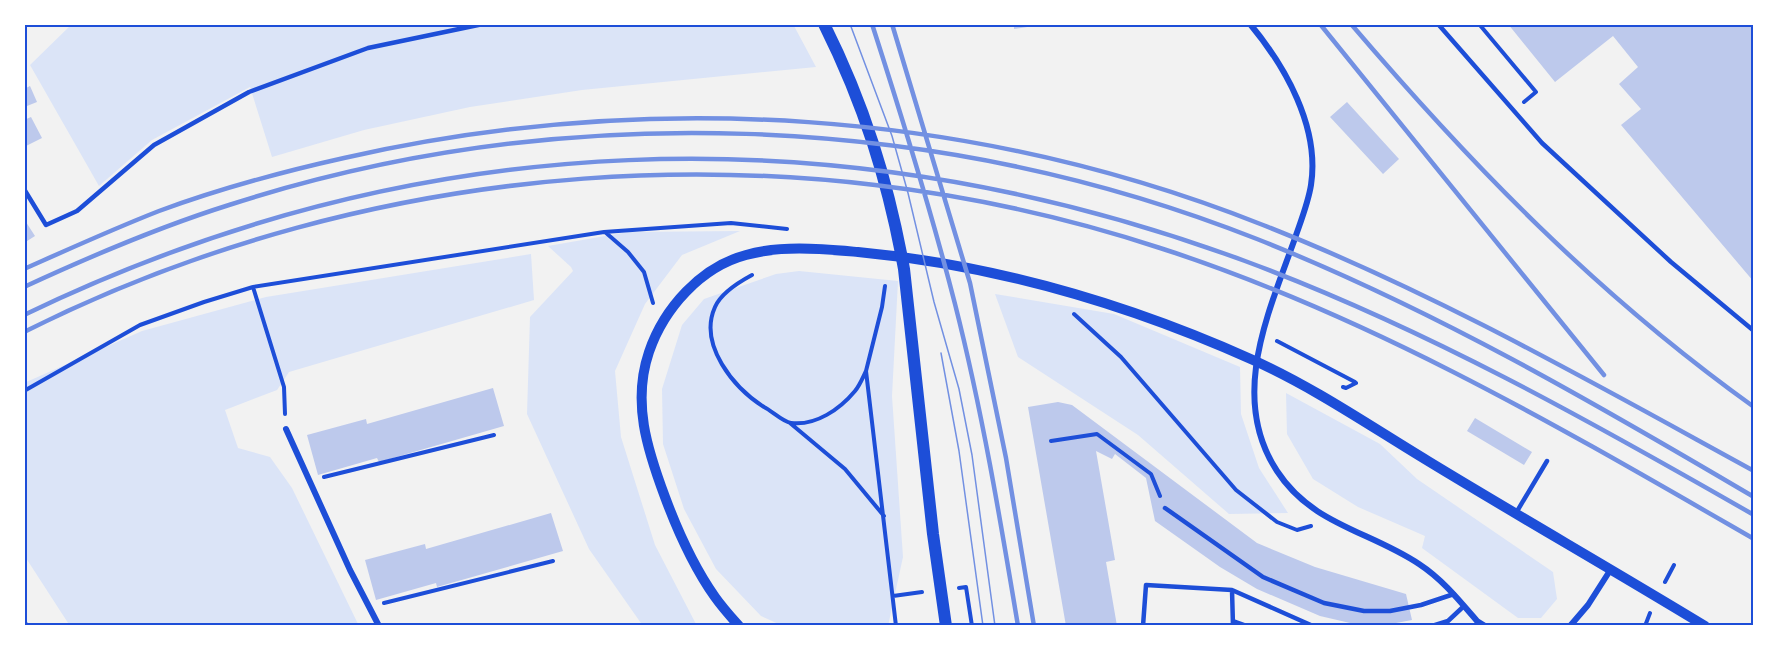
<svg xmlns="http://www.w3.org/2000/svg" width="1778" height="650" viewBox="0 0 1778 650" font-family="'Open Sans',sans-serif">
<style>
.green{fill:#dbe4f7}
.building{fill:#bdc9ec}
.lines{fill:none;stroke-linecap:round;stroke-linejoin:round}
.path{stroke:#1d4ed8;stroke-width:4}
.service{stroke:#1d4ed8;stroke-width:4.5}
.minor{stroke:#1d4ed8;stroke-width:6}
.tertiary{stroke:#1d4ed8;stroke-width:10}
.secondary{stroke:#1d4ed8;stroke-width:12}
.tram{stroke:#7290e2;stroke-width:1.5}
.rail{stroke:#7290e2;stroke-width:4.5}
.neatline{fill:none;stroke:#1d4ed8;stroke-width:2}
</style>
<rect width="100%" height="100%" fill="#f2f2f2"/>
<path class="green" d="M 72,24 L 793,24 L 816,67 L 582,90 L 470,107 L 364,130 L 272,157 L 250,87 L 152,140 L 99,186 L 30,65 Z
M 740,231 L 682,255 L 645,304 L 615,371 L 621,437 L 655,545 L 697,626 L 643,626 L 589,549 L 527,414 L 530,317 L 573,271 L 571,267 L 548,246 L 628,232 Z
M 531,254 L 534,300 L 289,372 L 277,390 L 225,410 L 238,448 L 270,457 L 292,488 L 359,626 L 70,626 L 24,555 L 24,383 L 142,331 L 266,297 Z
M 799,271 L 898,281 L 892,396 L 903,557 L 888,626 L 783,626 L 761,616 L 716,569 L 684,509 L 663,444 L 662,389 L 682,325 L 704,299 L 776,274 Z
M 995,294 L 1114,314 L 1240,367 L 1241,414 L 1259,468 L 1288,513 L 1229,514 L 1138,435 L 1018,357 Z
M 1286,393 L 1380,444 L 1417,479 L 1553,572 L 1557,599 L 1541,618 L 1518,618 L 1422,548 L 1425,536 L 1358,507 L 1313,479 L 1287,434 Z"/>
<path class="building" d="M 1014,24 L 1040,24 L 1040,25 L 1014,29 Z
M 1508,24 L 1754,24 L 1754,282 L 1621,125 L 1641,109 L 1619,84 L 1638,67 L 1613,36 L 1555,82 Z
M 30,86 L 37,102 L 27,106 L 24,98 L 24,89 Z
M 1347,102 L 1399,159 L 1383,174 L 1330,117 Z
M 31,117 L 42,138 L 24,147 L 24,120 Z
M 24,219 L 35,236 L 24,243 Z
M 493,388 L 504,426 L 379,462 L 377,458 L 318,475 L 307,435 L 366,419 L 367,424 Z
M 1058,402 L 1072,405 L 1257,543 L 1315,567 L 1406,594 L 1412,620 L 1380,626 L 1363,626 L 1320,616 L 1257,589 L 1220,567 L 1155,521 L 1146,478 L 1115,454 L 1112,459 L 1096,451 L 1115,560 L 1106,562 L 1117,626 L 1066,626 L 1028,407 Z
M 1475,418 L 1532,452 L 1524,465 L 1467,431 Z
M 551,513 L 563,551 L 437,587 L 436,583 L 376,600 L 365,560 L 425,544 L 426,549 Z"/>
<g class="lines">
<path class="path" d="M 1479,24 L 1536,92 L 1524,102
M 605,232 L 628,252 L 644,272 L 653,303
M 752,275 C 739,282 721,293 715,307 C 698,345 734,388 764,407 C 772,411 783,422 791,423 C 816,426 840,409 855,391 C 860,385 863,377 866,371
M 885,286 L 882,307 L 866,371 L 896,626
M 253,287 L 284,387 L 285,414
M 1074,314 L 1121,357 L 1236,490 L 1277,522 L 1297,530 L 1311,526
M 1277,341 L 1355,382
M 1343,387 L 1346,388 L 1356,383
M 24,391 L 140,325 L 204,302 L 253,287 L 604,232 L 731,223 L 787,229
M 790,423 L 845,469 L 884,516
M 1051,441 L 1097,434 L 1151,474 L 1160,496
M 324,477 L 494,435
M 1665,582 L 1674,565
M 959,588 L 966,587 L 972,626
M 893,596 L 922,592
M 384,603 L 553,561
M 1645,626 L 1650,613"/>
<path class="service" d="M 1438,24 L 1542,143 L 1671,262 L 1754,331
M 24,189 L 46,225 L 77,211 L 154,145 L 249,92 L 368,48 L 483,24
M 1165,508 L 1263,577 L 1324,603 L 1364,611 L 1390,611 L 1421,605 L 1454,594
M 1516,513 L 1547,461
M 1232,590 L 1233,626
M 1233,621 L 1247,626
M 1143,626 L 1146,585 L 1232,590 L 1313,626
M 1432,626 L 1448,621 L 1464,606"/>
<path class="minor" d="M 1250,24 C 1285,66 1320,127 1311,185 C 1308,204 1300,223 1294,241 C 1268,314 1229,398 1277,471 C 1312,525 1370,531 1419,564 C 1442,579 1459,600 1477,621 L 1485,626
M 286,429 L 350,570 L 379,626
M 24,623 L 26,626
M 1570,626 L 1588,605 L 1611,569"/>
<path class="tertiary" d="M 739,626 C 731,617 722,607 715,597 C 693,566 678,532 665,497 C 647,449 632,402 649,352 C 664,308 701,267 746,255 C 781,245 822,249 858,252 C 995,265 1128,304 1253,360 C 1315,388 1370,426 1428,461 C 1520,517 1613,570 1705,626"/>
<path class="secondary" d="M 824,24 C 864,104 888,181 904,269 L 933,534 L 946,626"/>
<path class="tram" d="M 850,24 L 892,136 L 908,193 L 934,302 L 959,389 L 972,455 L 995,626
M 941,353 L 959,451 L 983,626"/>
<path class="rail" d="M 872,24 C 902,117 931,210 955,304 C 982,410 1000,518 1018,626
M 892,24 L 970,283 L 1006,458 L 1034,626
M 1320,24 L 1604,375
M 1351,24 C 1474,168 1599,296 1754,407
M 24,269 C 69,249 113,229 159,211 C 219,189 281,172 344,158 C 649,89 971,109 1263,225 C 1434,292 1593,383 1754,471
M 24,287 C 91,256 159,227 229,205 C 560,98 933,111 1257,239 C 1431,308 1593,402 1754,497
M 24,315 C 417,125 836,110 1245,261 C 1423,327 1590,421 1754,515
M 24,332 C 373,157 789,126 1160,248 C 1371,316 1563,429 1754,539"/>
</g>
<rect width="1778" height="650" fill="none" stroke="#ffffff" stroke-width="51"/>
<rect x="26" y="26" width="1726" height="598" class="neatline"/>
</svg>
